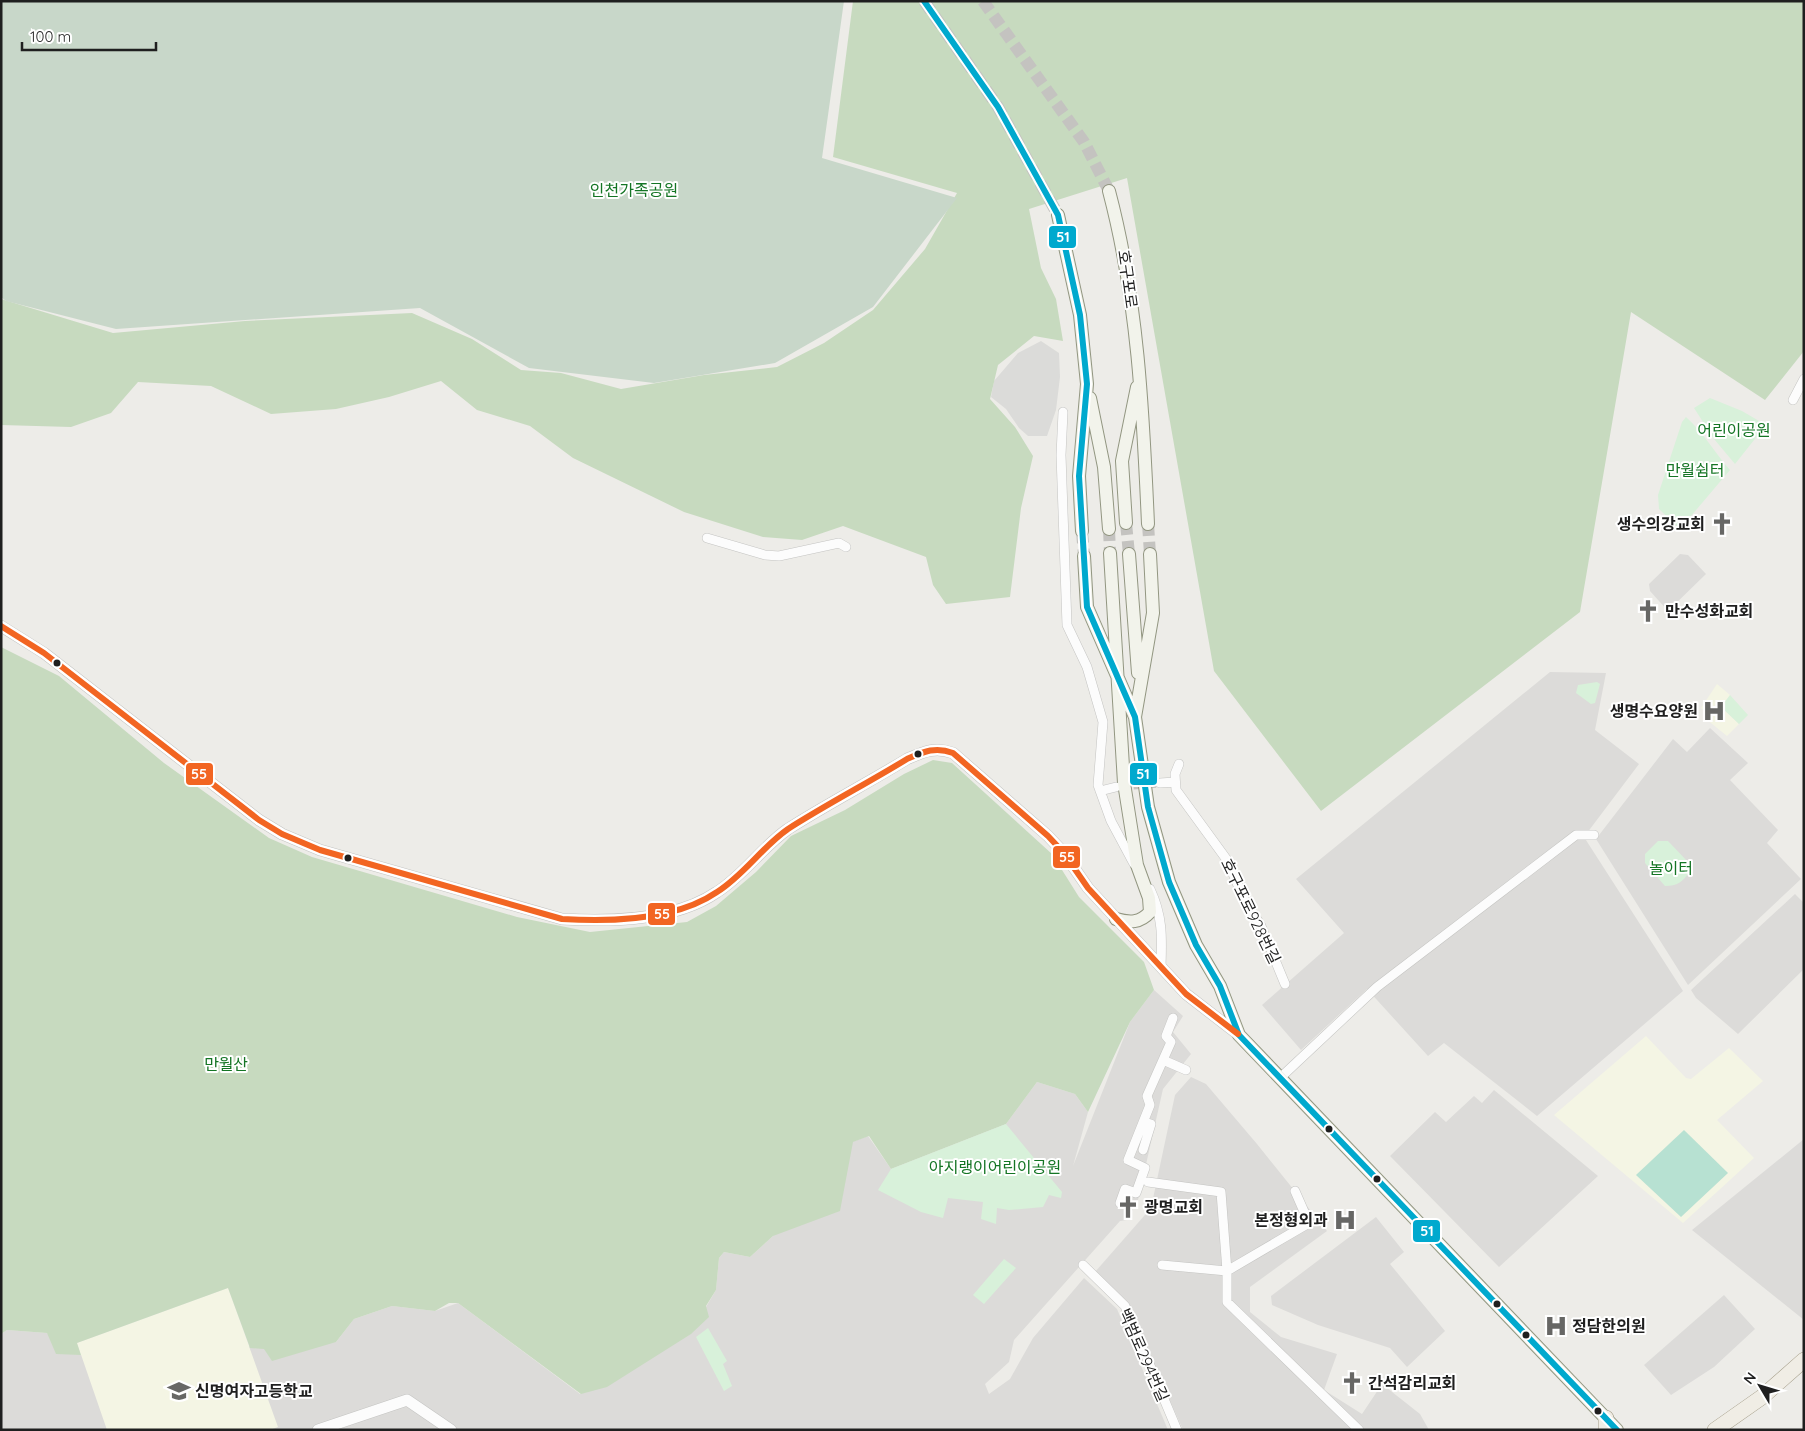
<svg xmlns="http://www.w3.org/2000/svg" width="1805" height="1431" viewBox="0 0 1805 1431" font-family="Quicksand,'Noto Sans KR',sans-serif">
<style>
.residential{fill:#dcdbd9}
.education{fill:#f4f5e4}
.religious{fill:#dbdbd9}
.forest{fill:#c7dabf}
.cemetery{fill:#c8d7c9}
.park{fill:#d8f1da}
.pitch{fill:#b7e1d2}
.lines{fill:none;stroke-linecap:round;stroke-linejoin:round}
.minor-tunnel{stroke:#c4c3c0;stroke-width:9;stroke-dasharray:9 4.5;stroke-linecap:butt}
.secondary-tunnel{stroke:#c4c3c0;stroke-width:12;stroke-dasharray:12 6;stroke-linecap:butt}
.minor-casing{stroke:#c4c4c2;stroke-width:10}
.tertiary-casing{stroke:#c4c4c2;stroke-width:12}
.secondary-casing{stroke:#929681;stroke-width:14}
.primary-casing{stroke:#a29b86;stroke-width:16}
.minor{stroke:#fcfcfc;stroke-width:9}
.tertiary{stroke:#fcfcfc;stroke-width:11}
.secondary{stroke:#f2f3eb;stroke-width:12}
.primary{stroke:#f0ede5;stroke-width:15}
.bus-1-casing{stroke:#fff;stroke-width:10}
.bus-2-casing{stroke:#fff;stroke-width:10}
.bus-1{stroke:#00a9ce;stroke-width:6}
.bus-2{stroke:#f26522;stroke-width:6}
.bus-dot{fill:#1f1f1f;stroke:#fff;stroke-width:2}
.labels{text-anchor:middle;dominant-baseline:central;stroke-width:4;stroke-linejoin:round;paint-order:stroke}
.park-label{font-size:16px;fill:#147524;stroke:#fff}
.street-label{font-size:16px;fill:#1f1f1f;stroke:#fff}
.poi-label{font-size:16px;font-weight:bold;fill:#1f1f1f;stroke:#fff;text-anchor:start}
.line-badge{stroke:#fff;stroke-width:2}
.badge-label{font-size:14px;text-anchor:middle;font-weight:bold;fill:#fff}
</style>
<rect width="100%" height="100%" fill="#edece8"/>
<path class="residential" d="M 1680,554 L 1688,555 L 1706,574 L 1668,611 L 1650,591 L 1649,584 Z
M 1550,672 L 1606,673 L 1595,730 L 1639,764 L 1584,837 L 1683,991 L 1537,1116 L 1444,1043 L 1428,1056 L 1367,989 L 1301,1050 L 1262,1005 L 1344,933 L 1296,879 Z
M 1710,728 L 1748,763 L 1730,780 L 1778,830 L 1767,843 L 1801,879 L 1688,985 L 1596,839 L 1673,739 L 1687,752 Z
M 1795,894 L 1804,903 L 1804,969 L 1738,1034 L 1696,998 L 1691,990 Z
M 1154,990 L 1183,1016 L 1173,1032 L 1191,1054 L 1163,1089 L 1138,1200 L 1127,1220 L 1120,1221 L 1014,1340 L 1009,1362 L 985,1384 L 989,1394 L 1010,1379 L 1033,1338 L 1084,1278 L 1117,1309 L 1168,1430 L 1,1430 L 1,1334 L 7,1330 L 47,1333 L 80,1355 L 336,1342 L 354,1319 L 392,1306 L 435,1311 L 458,1303 L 580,1394 L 706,1307 L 716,1290 L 719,1258 L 724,1252 L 750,1257 L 773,1236 L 852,1142 L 868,1136 L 891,1169 L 1006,1124 L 1037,1082 L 1075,1094 L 1088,1112 L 1073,1166 L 1130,1022 Z
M 1191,1077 L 1206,1084 L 1257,1144 L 1327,1231 L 1250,1287 L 1250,1312 L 1281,1337 L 1337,1354 L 1324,1390 L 1362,1414 L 1382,1384 L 1420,1414 L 1429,1430 L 1183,1430 L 1128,1304 L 1095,1272 L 1151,1208 L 1175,1095 Z
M 1494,1090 L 1598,1176 L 1499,1267 L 1390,1156 L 1435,1112 L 1446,1122 L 1474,1096 L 1482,1103 Z
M 1804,1139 L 1804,1320 L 1692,1230 Z
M 1376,1217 L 1404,1252 L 1390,1264 L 1445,1331 L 1407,1367 L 1390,1348 L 1318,1325 L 1272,1305 L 1271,1296 Z
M 1724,1295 L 1755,1329 L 1714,1367 L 1671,1395 L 1644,1365 Z"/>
<path class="education" d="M 1717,684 L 1730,695 L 1721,707 L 1739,724 L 1727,736 L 1706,719 L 1707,714 L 1701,708 Z
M 1646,1036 L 1686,1078 L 1691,1079 L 1729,1048 L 1763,1081 L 1717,1120 L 1754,1158 L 1683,1223 L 1554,1115 Z
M 228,1288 L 278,1427 L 270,1430 L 107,1430 L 77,1343 Z"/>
<path class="religious" d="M 1041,341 L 1059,353 L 1060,377 L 1056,410 L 1047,436 L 1028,436 L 1019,428 L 1006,409 L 991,397 L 994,381 L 1018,353 Z"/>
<path class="forest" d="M 853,1 L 1804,1 L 1804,351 L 1765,400 L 1631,312 L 1580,612 L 1321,811 L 1214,671 L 1127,178 L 1029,209 L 1041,268 L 1056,299 L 1063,341 L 1034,336 L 998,365 L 990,399 L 1015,427 L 1033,456 L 1021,508 L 1010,597 L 946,604 L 933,585 L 926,557 L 843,526 L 802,540 L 763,537 L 684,512 L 573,458 L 530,426 L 477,410 L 441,381 L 389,397 L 336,409 L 271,414 L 211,386 L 138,382 L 111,413 L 71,427 L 1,425 L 1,299 L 113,333 L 245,321 L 412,313 L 472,339 L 521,370 L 561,373 L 621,389 L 704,375 L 777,367 L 824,343 L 873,310 L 925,249 L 957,193 L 833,157 Z
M 1,647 L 59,676 L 164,763 L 269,838 L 312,857 L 517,917 L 590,932 L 687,922 L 716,906 L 756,872 L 791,836 L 845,810 L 904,774 L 933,760 L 952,763 L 1052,854 L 1079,897 L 1144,962 L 1154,990 L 1130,1022 L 1088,1112 L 1075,1094 L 1037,1082 L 1006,1124 L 891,1169 L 869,1136 L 853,1142 L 840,1211 L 773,1236 L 750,1257 L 724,1252 L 719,1258 L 716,1290 L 706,1306 L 709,1317 L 691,1334 L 607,1387 L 581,1394 L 458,1303 L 449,1303 L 435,1311 L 392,1306 L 354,1319 L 336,1342 L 272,1361 L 264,1349 L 250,1348 L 228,1288 L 77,1343 L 81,1355 L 56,1354 L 47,1333 L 7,1330 L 1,1334 Z"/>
<path class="cemetery" d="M 1,1 L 844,1 L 822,158 L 957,198 L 873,307 L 775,363 L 654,383 L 529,368 L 420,308 L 116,329 L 6,301 L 1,297 Z"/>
<path class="park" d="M 1710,398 L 1742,411 L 1766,425 L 1735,464 L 1714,439 L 1694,408 Z
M 1686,417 C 1703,432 1715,453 1730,470 L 1680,529 L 1659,509 L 1658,495 L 1682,422 Z
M 1597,682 L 1600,684 L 1595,703 L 1591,704 L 1576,693 L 1578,685 Z
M 1730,695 L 1748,715 L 1739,724 L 1721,707 Z
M 1658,841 L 1668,841 L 1688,862 L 1690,871 C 1683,882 1677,886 1665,886 L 1645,863 L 1645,854 Z
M 1006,1124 L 1062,1192 L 1061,1198 L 1049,1195 L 1043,1207 L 1009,1210 L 997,1208 L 996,1224 L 981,1219 L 983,1202 L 948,1198 L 943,1218 L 921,1212 L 878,1190 L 891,1169 Z
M 1004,1259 L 1016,1268 L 984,1304 L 973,1295 Z
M 708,1328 L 727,1361 L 723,1364 L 732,1386 L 724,1391 L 696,1337 Z"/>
<path class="pitch" d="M 1684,1130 L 1728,1173 L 1681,1217 L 1636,1175 Z"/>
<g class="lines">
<path class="minor-tunnel" d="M 1120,786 L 1160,783"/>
<path class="secondary-tunnel" d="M 924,1 L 998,107 L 1058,215
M 983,1 L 1084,142 L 1109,191
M 1126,523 L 1129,554
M 1148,524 L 1150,554
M 1109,529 L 1110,553
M 1082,531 L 1084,556"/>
<defs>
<path id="minor" d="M 1793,400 L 1804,379
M 1063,412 L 1061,455 L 1067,625 L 1087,667 L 1103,722 L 1098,785 L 1111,821 L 1134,864
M 707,538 L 765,555 L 779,556 L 839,543 L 846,547
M 1179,764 L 1175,774 L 1176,790 L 1227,860 L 1243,897 L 1261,926 L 1285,984
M 1160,783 L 1175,782
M 1100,791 L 1116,787
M 1150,889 C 1163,917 1162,937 1161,967
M 1163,1060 L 1186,1070
M 1280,1078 L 1377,987 L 1576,835 L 1594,835
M 1143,1150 L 1151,1124 L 1144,1122
M 1148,1182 L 1221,1192 L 1227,1271 L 1309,1223 L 1295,1191
M 1120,1203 L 1125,1189 L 1136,1193 L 1145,1168 L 1128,1160 L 1150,1105 L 1147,1096 L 1171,1042 L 1166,1036 L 1173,1018
M 1083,1265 L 1125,1306 L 1177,1430
M 1162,1265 L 1227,1271 L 1227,1302 L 1359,1430"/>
<path id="tertiary" d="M 1,626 L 44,653 L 259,820 L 282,834 L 320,850 L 562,919 C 611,922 675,921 717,892 C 744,875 762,847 788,829 C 827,804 868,783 907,759 C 923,752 935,746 953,753 L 1048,836 L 1063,852 L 1088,888 L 1186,994 L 1239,1035
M 318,1430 L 407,1400 L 451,1430"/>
<path id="secondary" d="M 1109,191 C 1138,301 1143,410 1148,524
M 1058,215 L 1080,315 L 1087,384 L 1079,476 L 1082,531
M 1090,398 L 1104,467 L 1109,529
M 1126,523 L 1122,461 L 1137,387
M 1110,553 L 1124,783 L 1137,865 L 1149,898 L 1150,912 C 1140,923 1130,923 1116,919
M 1129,554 L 1138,673
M 1084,556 L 1087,607 L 1135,717 L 1148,807 L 1169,882 L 1196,945 L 1220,986 L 1239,1035 L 1617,1430
M 1135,717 L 1153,613 L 1150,554"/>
<path id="primary" d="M 1606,1430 L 1606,1418
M 1715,1430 L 1762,1397 L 1804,1360"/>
</defs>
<use href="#minor" class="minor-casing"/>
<use href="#tertiary" class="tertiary-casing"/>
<use href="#secondary" class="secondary-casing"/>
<use href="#primary" class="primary-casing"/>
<use href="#minor" class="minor"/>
<use href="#tertiary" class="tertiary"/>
<use href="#secondary" class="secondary"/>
<use href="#primary" class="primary"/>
<defs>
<path id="bus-1" d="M 924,1 L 998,107 L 1058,215 L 1080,315 L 1087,384 L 1079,476 L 1087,607 L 1135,717 L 1148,807 L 1169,882 L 1196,945 L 1220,986 L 1239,1035 L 1617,1430"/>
<path id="bus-2" d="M 1,626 L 44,653 L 259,820 L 282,834 L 320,850 L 562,919 C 611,922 675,921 717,892 C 744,875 762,847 788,829 C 827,804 868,783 907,759 C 923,752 935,746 953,753 L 1048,836 L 1063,852 L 1088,888 L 1186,994 L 1238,1034"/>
</defs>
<use href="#bus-1" class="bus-1-casing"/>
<use href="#bus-2" class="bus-2-casing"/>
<use href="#bus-1" class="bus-1"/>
<use href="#bus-2" class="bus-2"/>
</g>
<defs>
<symbol id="church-bare" viewBox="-9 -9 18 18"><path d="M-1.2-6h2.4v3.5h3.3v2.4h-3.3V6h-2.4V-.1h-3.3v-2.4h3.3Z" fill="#676765" stroke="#fff" stroke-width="2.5" paint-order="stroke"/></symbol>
<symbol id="hospital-bare" viewBox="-9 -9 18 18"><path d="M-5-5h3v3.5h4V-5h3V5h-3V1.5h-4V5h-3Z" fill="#676765" stroke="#fff" stroke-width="2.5" paint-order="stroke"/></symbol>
<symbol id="school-bare" viewBox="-9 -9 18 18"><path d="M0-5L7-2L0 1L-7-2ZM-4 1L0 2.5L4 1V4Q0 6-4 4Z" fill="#676765" stroke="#fff" stroke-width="2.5" paint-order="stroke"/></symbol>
</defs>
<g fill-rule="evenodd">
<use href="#church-bare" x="1706" y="508" width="32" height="32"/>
<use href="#church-bare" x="1632" y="595" width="32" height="32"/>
<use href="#hospital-bare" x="1698" y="695" width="32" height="32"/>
<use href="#church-bare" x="1112" y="1191" width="32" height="32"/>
<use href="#hospital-bare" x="1329" y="1204" width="32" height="32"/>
<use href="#hospital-bare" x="1540" y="1310" width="32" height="32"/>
<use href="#church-bare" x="1336" y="1367" width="32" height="32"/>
<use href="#school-bare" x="163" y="1375" width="32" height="32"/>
</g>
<g class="bus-dot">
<circle cx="57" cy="663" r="4.5"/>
<circle cx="918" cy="754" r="4.5"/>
<circle cx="348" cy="858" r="4.5"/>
<circle cx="1329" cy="1129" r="4.5"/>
<circle cx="1377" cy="1179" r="4.5"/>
<circle cx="1497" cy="1304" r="4.5"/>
<circle cx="1526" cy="1335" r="4.5"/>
<circle cx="1598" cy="1411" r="4.5"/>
</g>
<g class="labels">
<g class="park-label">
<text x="634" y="190">인천가족공원</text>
<text x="1734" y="430">어린이공원</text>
<text x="1695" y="470">만월쉼터</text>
<text x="1671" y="868">놀이터</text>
<text x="226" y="1064">만월산</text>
<text x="995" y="1167">아지랭이어린이공원</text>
</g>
<g class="street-label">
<text transform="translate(1128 279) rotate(82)">호구포로</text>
<text transform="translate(1251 911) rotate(64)">호구포로928번길</text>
<text transform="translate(1144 1355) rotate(66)">백범로294번길</text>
</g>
<g class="poi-label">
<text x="1705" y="524" text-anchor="end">생수의강교회</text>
<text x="1665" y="611">만수성화교회</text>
<text x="1698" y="711" text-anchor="end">생명수요양원</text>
<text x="1144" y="1207">광명교회</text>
<text x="1328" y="1220" text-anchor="end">본정형외과</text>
<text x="1572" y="1326">정담한의원</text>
<text x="1368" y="1383">간석감리교회</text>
<text x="195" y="1391">신명여자고등학교</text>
</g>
</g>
<g class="line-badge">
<rect x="1048" y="225" width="29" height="24" rx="5" fill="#00a9ce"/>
<rect x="185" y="762" width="29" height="24" rx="5" fill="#f26522"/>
<rect x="1129" y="762" width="29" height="24" rx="5" fill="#00a9ce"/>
<rect x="1052" y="845" width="29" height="24" rx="5" fill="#f26522"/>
<rect x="647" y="902" width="29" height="24" rx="5" fill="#f26522"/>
<rect x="1412" y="1219" width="29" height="24" rx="5" fill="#00a9ce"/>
</g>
<g class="badge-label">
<text x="1063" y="242">51</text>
<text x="199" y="779">55</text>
<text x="1143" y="779">51</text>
<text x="1067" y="862">55</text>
<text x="662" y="919">55</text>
<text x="1427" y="1236">51</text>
</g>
<rect width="1805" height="1431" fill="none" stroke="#1f1f1f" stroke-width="5"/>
<g transform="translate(1760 1386) rotate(308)" stroke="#ffffff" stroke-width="4" paint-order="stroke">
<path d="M0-4L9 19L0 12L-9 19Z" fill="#1f1f1f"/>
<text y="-8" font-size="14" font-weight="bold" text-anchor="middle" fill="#1f1f1f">N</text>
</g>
<path d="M22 42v8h134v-8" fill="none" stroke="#1f1f1f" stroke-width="2.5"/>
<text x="30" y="42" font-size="15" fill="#1f1f1f" stroke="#ffffff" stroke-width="4" paint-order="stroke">100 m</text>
</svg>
